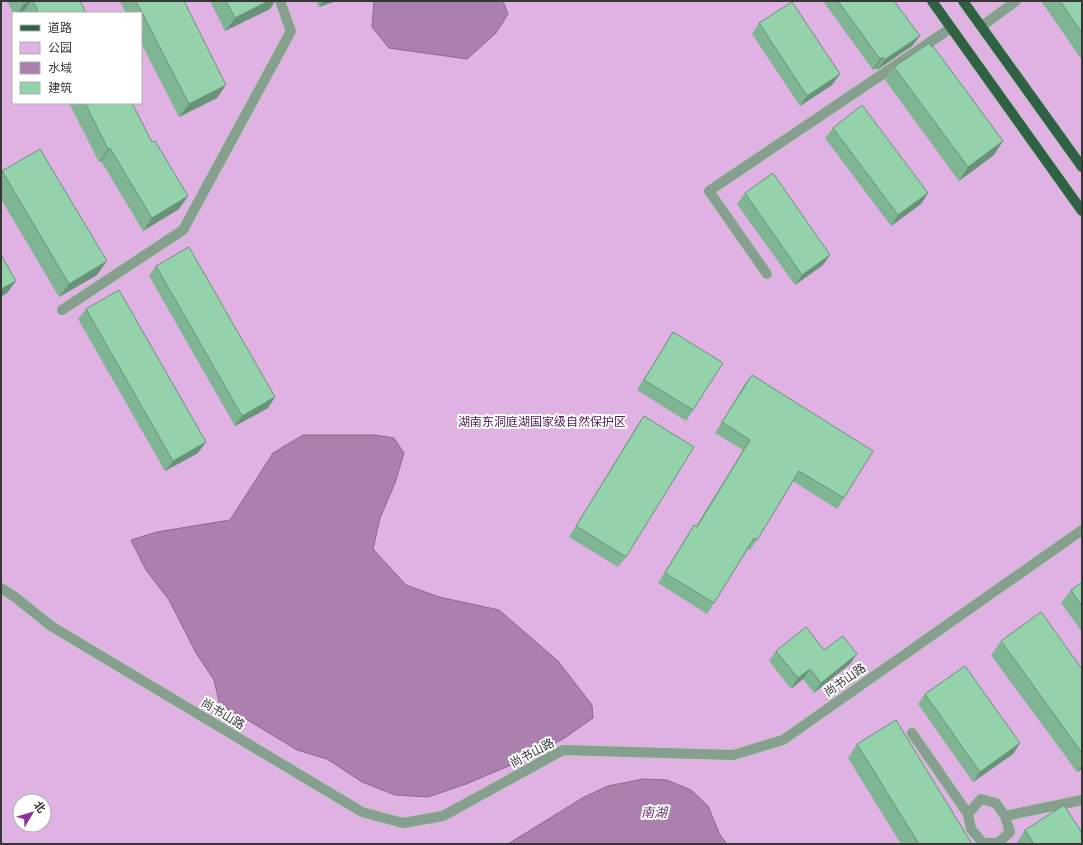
<svg xmlns="http://www.w3.org/2000/svg" width="1083" height="845" viewBox="0 0 1083 845" font-family="Roboto,'Noto Sans SC',sans-serif">
<style>
.green{fill:#dfb2e3;fill-rule:evenodd}
.water{fill:#ab80af;stroke:#886a8a}
.lines{fill:none;stroke-linecap:round;stroke-linejoin:round}
.minor-casing{stroke:#c4c6c4;stroke-width:12}
.tertiary-casing{stroke:#c4c6c4;stroke-width:12}
.primary-casing{stroke:#c4c6c4;stroke-width:12}
.minor{stroke:#869f8e;stroke-width:10}
.tertiary{stroke:#869f8e;stroke-width:10}
.primary{stroke:#316144;stroke-width:10}
.wall{fill:#7fb593}
.shaded-wall{fill:#689378}
.building{fill:#94d2ab;stroke:#689378}
.labels{text-anchor:middle;dominant-baseline:central;stroke-width:4;stroke-linejoin:round;paint-order:stroke}
.park-label{font-size:12px;fill:#56205c;stroke:#fff}
.street-label{font-size:12px;fill:#353635;stroke:#fff}
.water-label{font-size:13px;font-style:italic;fill:#69336f;stroke:#fff}
</style>
<rect width="100%" height="100%" fill="#e8eae8"/>
<path class="green" d="M 1,1 L 1082,1 L 1082,844 L 1,844 ZM 13,13 L 141,13 L 141,103 L 13,103 ZM 20,801 L 44,801 L 44,825 L 20,825 Z"/>
<path class="water" d="M 374,1 L 503,1 L 508,14 L 496,33 L 467,59 L 389,48 L 372,27 Z
M 303,435 L 375,435 L 394,438 L 404,453 L 395,483 L 380,518 L 373,549 L 406,585 L 439,597 L 499,610 L 558,661 L 592,705 L 593,718 L 563,739 L 511,765 L 466,784 L 428,797 L 395,795 L 362,782 L 327,759 L 297,750 L 246,719 L 220,706 L 214,680 L 196,653 L 169,600 L 146,570 L 131,540 L 157,532 L 230,520 L 273,453 Z
M 643,779 L 667,780 L 691,790 L 708,806 L 720,835 L 727,844 L 508,844 L 584,797 L 608,786 Z"/>
<g class="lines">
<defs>
<path id="minor" d="M 982,26 L 1016,1
M 767,274 L 709,191 L 951,28
M 62,310 L 183,230 L 291,31 L 280,1
M 912,733 L 968,814 L 981,799 L 996,803 L 1005,816 L 1010,832 L 998,843 L 983,843 L 971,829 L 968,814
M 1005,816 L 1082,800"/>
<path id="tertiary" d="M 1,588 L 15,597 L 51,626 L 362,812 L 403,823 L 443,816 L 563,750 L 733,755 L 783,740 L 1082,530"/>
<path id="primary" d="M 932,1 L 1082,211
M 963,1 L 1082,167"/>
</defs>
<use href="#minor" class="minor-casing"/>
<use href="#tertiary" class="tertiary-casing"/>
<use href="#primary" class="primary-casing"/>
<use href="#minor" class="minor"/>
<use href="#tertiary" class="tertiary"/>
<use href="#primary" class="primary"/>
</g>
<path class="wall" d="M 7,1 L 80,1 L 86,13 L 23,13 L 23,12 L 13,13 Z
M 120,1 L 184,1 L 217,98 L 179,117 L 141,43 L 141,13 L 126,13 Z
M 210,1 L 275,1 L 270,9 L 225,31 Z
M 316,1 L 336,1 L 319,7 Z
M 823,1 L 894,1 L 920,36 L 912,46 L 877,70 L 876,68 L 873,70 Z
M 1041,1 L 1082,1 L 1082,60 Z
M 759,23 L 840,74 L 832,85 L 800,106 L 752,34 Z
M 894,67 L 1003,141 L 994,155 L 959,181 L 885,80 Z
M 69,103 L 132,103 L 152,142 L 188,196 L 179,209 L 143,231 L 101,161 L 99,162 Z
M 833,128 L 928,193 L 921,204 L 891,226 L 825,138 Z
M 2,171 L 97,275 L 59,297 L 1,199 L 1,172 Z
M 745,193 L 830,255 L 823,265 L 795,285 L 737,204 Z
M 156,266 L 275,397 L 268,408 L 235,426 L 149,276 Z
M 86,309 L 198,453 L 165,471 L 78,319 Z
M 673,332 L 693,410 L 686,421 L 637,390 L 666,343 Z
M 752,375 L 844,498 L 837,509 L 793,481 L 757,540 L 750,550 L 748,549 L 714,603 L 707,614 L 658,583 L 687,536 L 694,525 L 696,526 L 743,450 L 715,433 L 744,385 Z
M 644,416 L 626,557 L 618,567 L 569,537 L 637,426 Z
M 1082,582 L 1082,632 L 1061,603 L 1071,590 Z
M 1001,641 L 1082,669 L 1082,769 L 1077,772 L 991,655 Z
M 824,650 L 850,664 L 814,693 L 803,679 L 791,689 L 769,661 L 776,651 Z
M 925,694 L 1020,743 L 1013,754 L 973,782 L 918,704 Z
M 857,744 L 972,844 L 901,844 L 848,758 Z
M 1025,830 L 1082,844 L 1016,844 Z"/>
<path class="shaded-wall" d="M 29,1 L 31,1 L 23,12 L 17,13 L 24,4 Z
M 268,1 L 275,1 L 270,9 L 225,31 L 235,18 Z
M 323,1 L 336,1 L 319,7 Z
M 920,36 L 912,46 L 877,70 L 884,60 Z
M 883,57 L 876,68 L 873,70 L 880,59 Z
M 840,74 L 832,85 L 800,106 L 807,96 Z
M 226,85 L 217,98 L 179,117 L 189,104 Z
M 1003,141 L 994,155 L 959,181 L 968,167 Z
M 110,148 L 101,161 L 99,162 L 108,149 Z
M 928,193 L 921,204 L 891,226 L 898,215 Z
M 188,196 L 179,209 L 143,231 L 152,218 Z
M 830,255 L 823,265 L 795,285 L 802,275 Z
M 107,261 L 97,275 L 59,297 L 69,284 Z
M 16,281 L 7,293 L 1,297 L 1,289 Z
M 275,397 L 268,408 L 235,426 L 242,416 Z
M 206,442 L 198,453 L 165,471 L 173,461 Z
M 857,654 L 850,664 L 814,693 L 821,683 Z
M 810,669 L 803,679 L 791,689 L 798,678 Z
M 1020,743 L 1013,754 L 973,782 L 980,772 Z
M 1082,765 L 1082,769 L 1077,772 Z"/>
<path class="building" d="M 22,1 L 29,1 L 24,4 Z
M 33,1 L 80,1 L 86,13 L 39,13 Z
M 136,1 L 184,1 L 226,85 L 189,104 Z
M 226,1 L 268,1 L 235,18 Z
M 838,1 L 894,1 L 920,36 L 884,60 L 883,57 L 880,59 Z
M 1060,1 L 1082,1 L 1082,33 Z
M 792,2 L 840,74 L 807,96 L 759,23 Z
M 929,43 L 932,47 L 933,46 L 1003,141 L 968,167 L 894,67 Z
M 85,103 L 132,103 L 152,142 L 155,141 L 188,196 L 152,218 L 110,148 L 108,149 Z
M 862,105 L 928,193 L 898,215 L 833,128 Z
M 40,149 L 107,261 L 69,284 L 2,171 Z
M 773,173 L 830,255 L 802,275 L 745,193 Z
M 189,247 L 275,397 L 242,416 L 156,266 Z
M 1,255 L 16,281 L 1,289 Z
M 119,290 L 206,442 L 173,461 L 86,309 Z
M 673,332 L 723,363 L 693,410 L 644,380 Z
M 752,375 L 873,451 L 844,498 L 799,471 L 757,540 L 754,538 L 714,603 L 665,573 L 694,525 L 697,527 L 750,440 L 722,422 Z
M 644,416 L 694,447 L 626,557 L 576,526 Z
M 1082,582 L 1082,606 L 1071,590 Z
M 1041,612 L 1082,669 L 1082,753 L 1001,641 Z
M 806,627 L 824,650 L 843,636 L 857,654 L 821,683 L 810,669 L 798,678 L 776,651 Z
M 965,666 L 1020,743 L 980,772 L 925,694 Z
M 896,720 L 972,844 L 919,844 L 857,744 Z
M 1064,805 L 1082,833 L 1082,844 L 1034,844 L 1025,830 Z"/>
<g class="labels">
<g class="park-label">
<text x="542" y="422">湖南东洞庭湖国家级自然保护区</text>
</g>
<g class="street-label">
<text transform="translate(845 680) rotate(-35)">尚书山路</text>
<text transform="translate(223 714) rotate(31)">尚书山路</text>
<text transform="translate(532 753) rotate(-28)">尚书山路</text>
</g>
<g class="water-label">
<text x="654" y="812">南湖</text>
</g>
</g>
<rect width="1083" height="845" fill="none" stroke="#353635" stroke-width="4"/>
<rect x="12" y="12" width="130" height="92" fill="#ffffff" stroke="#aeafae"/>
<rect x="20" y="25" width="20" height="6" fill="#316144" stroke="#aeafae"/>
<text x="48" y="32" font-size="12" fill="#353635">道路</text>
<rect x="20" y="42" width="20" height="12" fill="#dfb2e3" stroke="#aeafae"/>
<text x="48" y="52" font-size="12" fill="#353635">公园</text>
<rect x="20" y="62" width="20" height="12" fill="#ab80af" stroke="#aeafae"/>
<text x="48" y="72" font-size="12" fill="#353635">水域</text>
<rect x="20" y="82" width="20" height="12" fill="#94d2ab" stroke="#aeafae"/>
<text x="48" y="92" font-size="12" fill="#353635">建筑</text>
<g transform="translate(32 813) rotate(52)"><circle r="19" fill="#ffffff" stroke="#aeafae"/>
<path d="M0-3L7 15L0 10L-7 15Z" fill="#90319a"/>
<text y="-6" font-size="11" font-weight="bold" text-anchor="middle" fill="#353635">北</text>
</g>
</svg>
